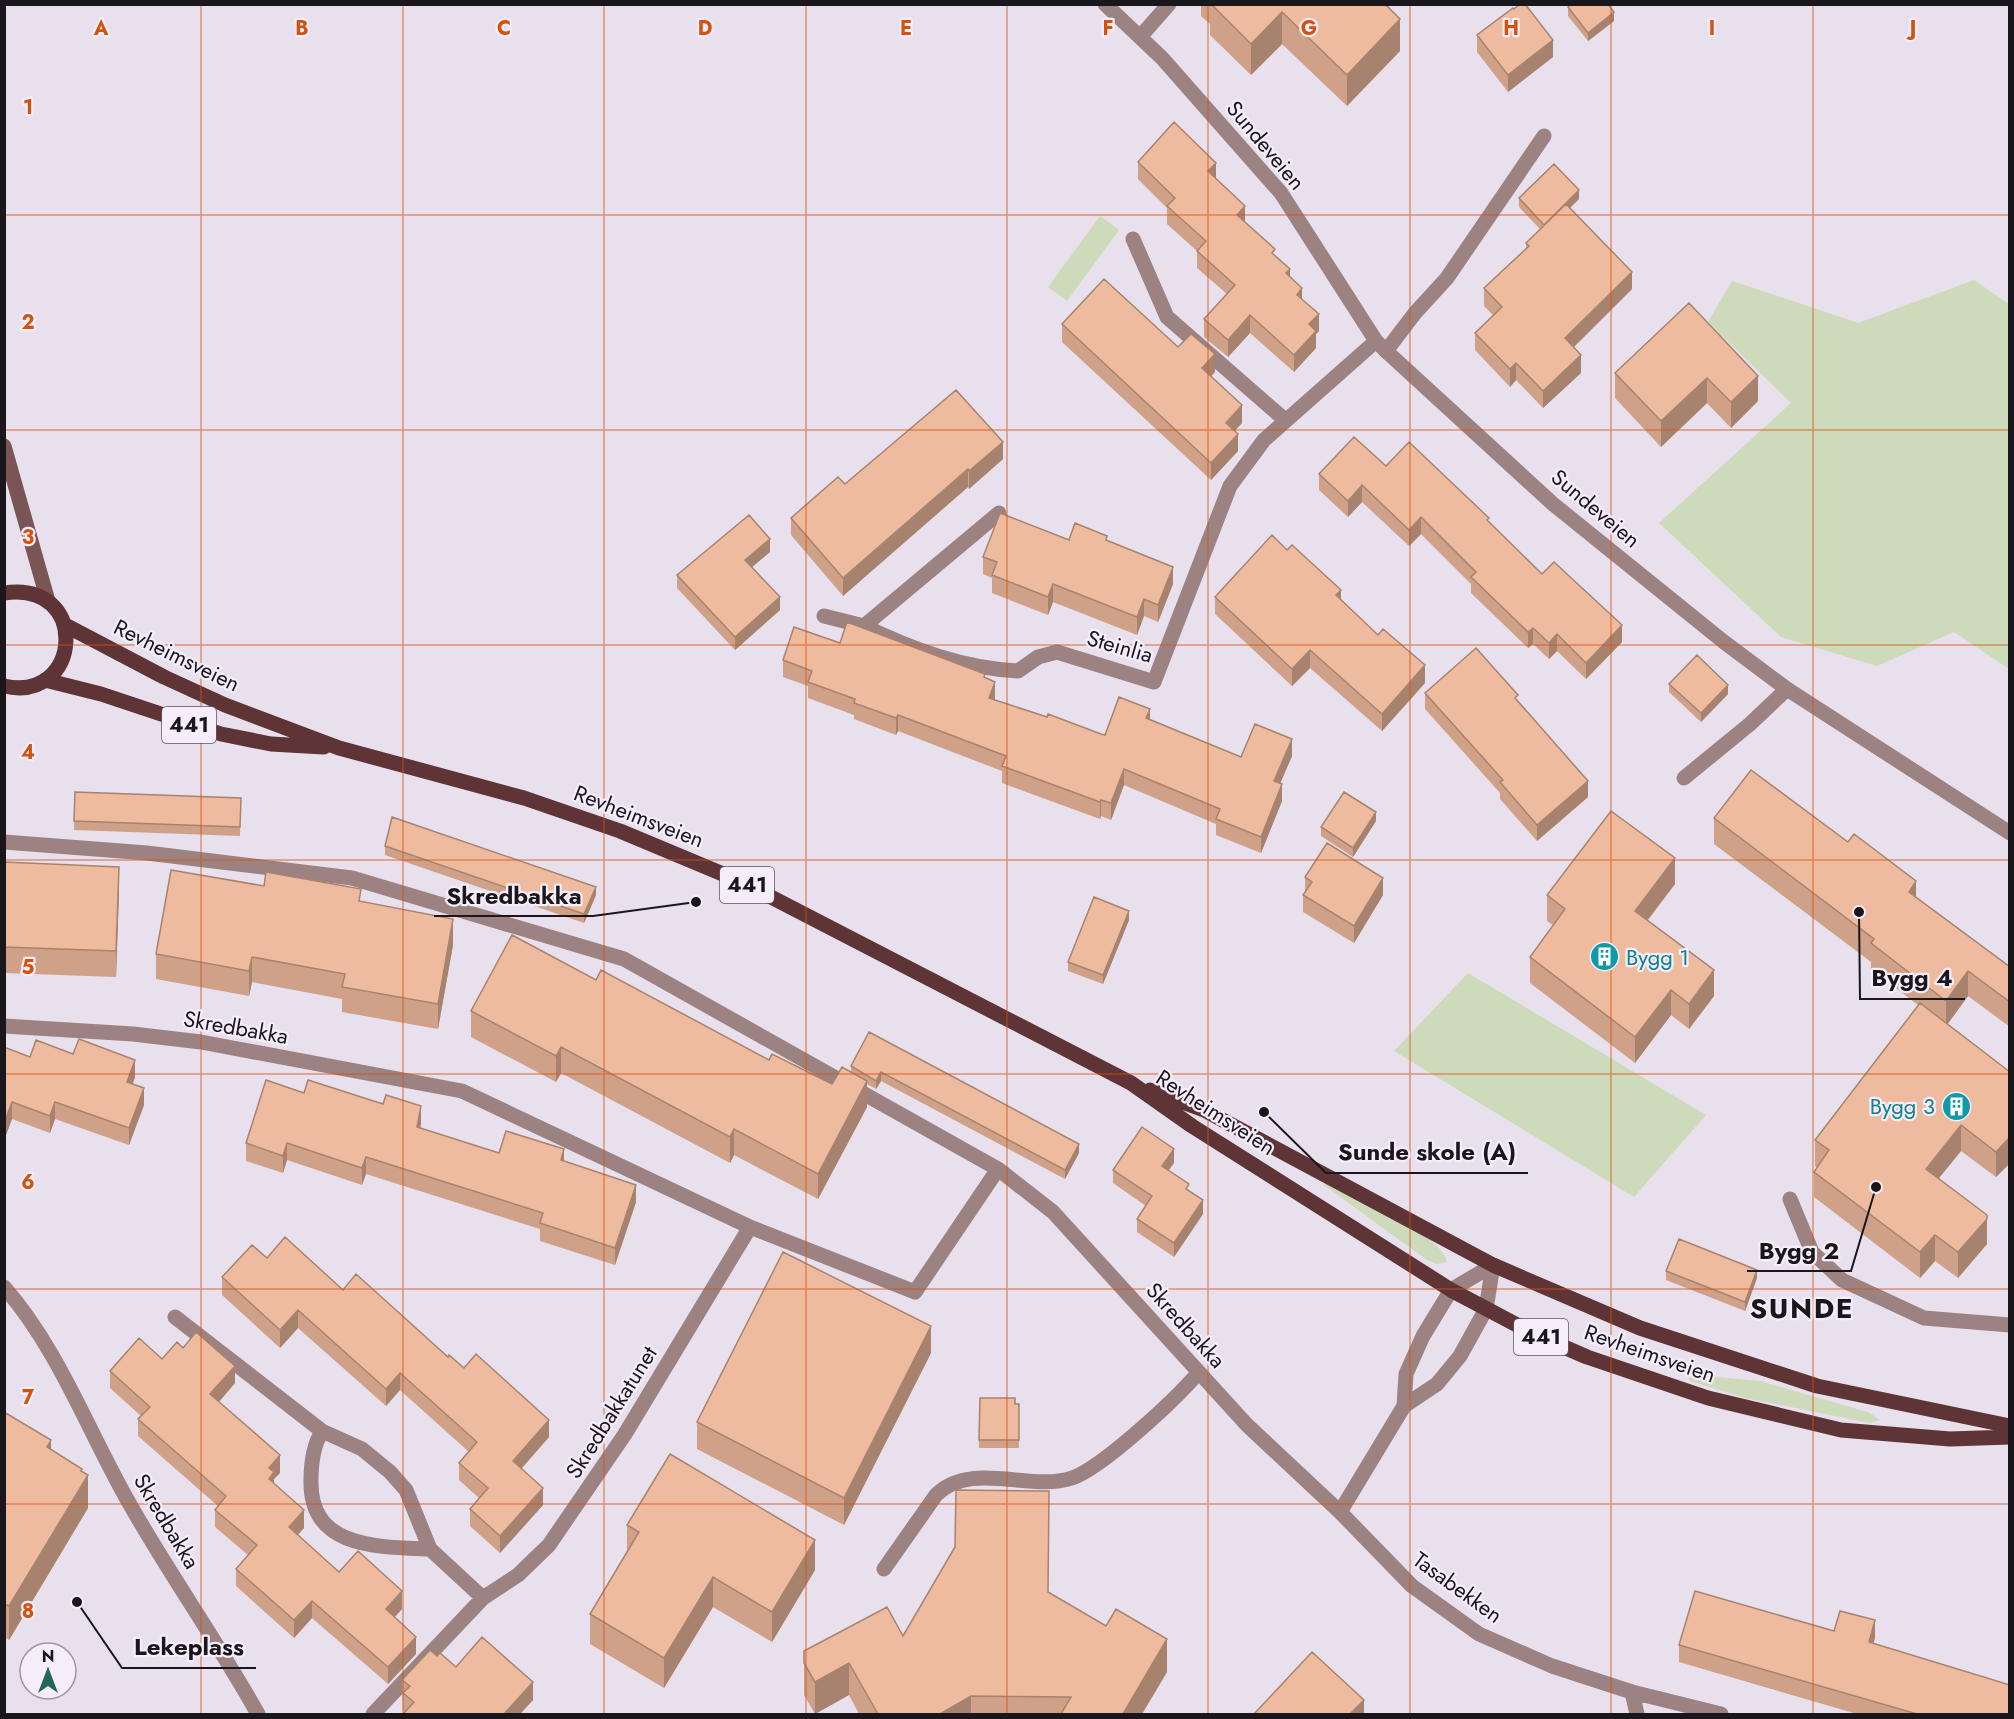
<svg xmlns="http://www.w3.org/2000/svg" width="2014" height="1719" viewBox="0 0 2014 1719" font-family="Jost,sans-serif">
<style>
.green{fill:#cedbba}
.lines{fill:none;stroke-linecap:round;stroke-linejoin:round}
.service{stroke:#9d8282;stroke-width:15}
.minor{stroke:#9d8282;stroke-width:15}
.secondary{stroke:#795555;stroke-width:15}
.primary{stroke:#5f3436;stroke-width:15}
.wall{fill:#cea188}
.shaded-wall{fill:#a7836f}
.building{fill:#efbb9e;stroke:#a7836f;stroke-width:1.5}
.grid{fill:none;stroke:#d3520e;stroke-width:1.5;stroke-opacity:0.55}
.labels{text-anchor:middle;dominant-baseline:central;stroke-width:4.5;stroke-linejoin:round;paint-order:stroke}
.shield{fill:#f5edfa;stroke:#5c575f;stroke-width:1.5}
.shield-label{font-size:21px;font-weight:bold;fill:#1a171c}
.street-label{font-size:22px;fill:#1a171c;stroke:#f5edfa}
.culture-label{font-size:22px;fill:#0d838f;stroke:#f5edfa;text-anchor:start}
.district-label{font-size:28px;font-weight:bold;letter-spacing:1.5px;fill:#1a171c;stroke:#f5edfa}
.grid-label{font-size:20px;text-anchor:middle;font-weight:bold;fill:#d3520e;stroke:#f5edfa;stroke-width:4.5;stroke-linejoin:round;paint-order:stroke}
.leader{fill:none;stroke:#1a171c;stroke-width:2}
.callout-dot{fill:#1a171c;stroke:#f5edfa;stroke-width:2}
.callout-label{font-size:24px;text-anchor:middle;font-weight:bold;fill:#1a171c;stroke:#f5edfa;stroke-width:4.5;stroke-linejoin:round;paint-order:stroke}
</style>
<rect width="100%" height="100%" fill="#e8e0ed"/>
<path class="green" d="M 1100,216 L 1119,230 L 1067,301 L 1048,287 Z
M 1974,280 L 2009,304 L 2009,669 L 1954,632 L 1877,666 L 1781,637 L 1659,523 L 1791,403 L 1708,322 L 1732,281 L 1858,323 Z
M 1468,973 L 1706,1115 L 1634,1197 L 1394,1051 Z
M 1323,1182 C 1349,1195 1443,1234 1447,1262 L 1437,1264 L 1427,1260 L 1325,1186 Z
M 1694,1375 L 1760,1381 L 1868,1412 L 1880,1420 L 1870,1423 L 1745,1398 L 1690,1381 L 1689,1378 Z"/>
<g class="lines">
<path class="service" d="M 1386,351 L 1415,313 L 1447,278 L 1544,136
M 1684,778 L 1750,724 L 1787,689
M 1790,1199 L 1812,1252 L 1842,1280 L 1924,1318 L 2010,1325
M 884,1569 L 936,1495 C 971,1460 1030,1492 1072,1478 C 1102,1468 1177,1398 1198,1373"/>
<path class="minor" d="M 1105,4 L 1162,58 L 1281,193 L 1376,341 L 1386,351 L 1553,504 L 1724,642 L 1787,689 L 2010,833
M 1140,37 L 1169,4
M 1133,239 L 1167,317 L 1285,420
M 824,616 L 864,626 L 999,513
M 864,626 C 913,650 963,668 1018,671 L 1038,657 L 1057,652 L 1154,682 L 1230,486 L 1264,440 L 1376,341
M 4,842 L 147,853 L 352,878 L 624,959 L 998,1169 L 1053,1212 L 1247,1425 L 1340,1512 L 1412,1586 L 1479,1634 L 1552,1666 L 1632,1692 L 1721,1714
M 4,1026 L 133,1034 L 201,1042 L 462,1091 L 750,1227 L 915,1292 L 998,1169
M 4,1287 C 59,1349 90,1436 132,1508 C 172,1578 219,1644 258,1714
M 175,1317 L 322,1431 L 362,1449 L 390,1472 L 406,1490 L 430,1549 L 483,1598
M 1404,1406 L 1406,1374 L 1423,1336 L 1451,1290 L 1493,1265
M 322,1431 C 313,1446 311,1462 311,1480 C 309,1549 379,1547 430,1549
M 1340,1512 L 1404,1406 L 1437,1384 L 1460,1356 L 1486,1309 L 1493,1265
M 1632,1692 L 1637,1714
M 373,1714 L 483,1598 L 518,1575 L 549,1545 L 625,1434 L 750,1227"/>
<path class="secondary" d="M 4,446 L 48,601"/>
<path class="primary" d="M 4,593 C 91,580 82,704 4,686
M 65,625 L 164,677 L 225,705 L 339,748 L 524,798 L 620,831 L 742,882 L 1131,1083 L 1192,1126 L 1451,1290 L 1534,1334 L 1587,1357 L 1708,1398 L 1841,1430 L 1950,1439 L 2010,1437
M 45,680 L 101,694 L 221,734 L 271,744 L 324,747
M 1150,1090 L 1204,1110 L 1493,1265 L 1640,1328 L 1817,1386 L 2010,1426"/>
</g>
<path class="wall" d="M 1201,4 L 1385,4 L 1400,51 L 1347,106 L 1282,44 L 1251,75 L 1210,35 L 1210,24 L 1201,16 Z
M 1568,7 L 1614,21 L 1588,41 L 1568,16 Z
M 1477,35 L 1553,57 L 1508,92 L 1477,52 Z
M 1138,162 L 1216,179 L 1245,223 L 1275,256 L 1290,277 L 1319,331 L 1316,334 L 1316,348 L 1294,372 L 1250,333 L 1228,357 L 1204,337 L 1204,319 L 1227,294 L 1197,268 L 1197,251 L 1167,224 L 1167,208 L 1138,179 Z
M 1519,198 L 1579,199 L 1570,208 L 1632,289 L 1573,347 L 1581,373 L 1543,408 L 1516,380 L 1510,387 L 1475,350 L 1475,333 L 1493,315 L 1484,306 L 1484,288 L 1526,249 L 1526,243 L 1540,229 L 1519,207 Z
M 1689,303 L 1758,401 L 1731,428 L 1707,403 L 1661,447 L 1615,398 L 1615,373 Z
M 1062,324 L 1178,347 L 1215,372 L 1211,376 L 1242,423 L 1234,431 L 1238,451 L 1211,480 L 1062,342 Z
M 1003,459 L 969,489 L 968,487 L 843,596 L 791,535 L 791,518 L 845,484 Z
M 1386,466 L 1489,523 L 1542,574 L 1622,642 L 1586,679 L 1557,651 L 1549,659 L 1533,644 L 1528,648 L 1471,593 L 1471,584 L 1421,534 L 1409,546 L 1362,502 L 1348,517 L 1319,490 L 1319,474 Z
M 1069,540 L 1107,540 L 1173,584 L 1158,622 L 1144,616 L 1137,635 L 1053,602 L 1048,615 L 992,593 L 992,578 L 983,574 L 983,557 Z
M 770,552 L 752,567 L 780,610 L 735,650 L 677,588 L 677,575 Z
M 1215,597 L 1341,599 L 1425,683 L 1382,731 L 1310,668 L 1292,686 L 1215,614 Z
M 840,643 L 985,678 L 995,698 L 994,700 L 1101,734 L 1105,735 L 1150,719 L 1241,757 L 1292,756 L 1280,783 L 1282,801 L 1261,853 L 1216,835 L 1216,824 L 1124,785 L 1111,820 L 1101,816 L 1100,819 L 1002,783 L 1002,771 L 898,731 L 896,735 L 854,719 L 854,715 L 808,698 L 808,686 L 783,677 L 783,660 Z
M 1669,684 L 1728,694 L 1701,722 L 1669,692 Z
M 1425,693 L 1518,702 L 1588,797 L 1537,841 L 1500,799 L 1500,793 L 1425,709 Z
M 75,792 L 241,798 L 240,836 L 74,830 Z
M 1714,818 L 1916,897 L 2010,967 L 2010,1027 L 1968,996 L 1947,1025 L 2010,1072 L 2010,1163 L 1996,1177 L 1961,1151 L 1939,1178 L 1987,1244 L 1958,1278 L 1935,1261 L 1920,1278 L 1814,1197 L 1814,1172 L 1817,1167 L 1815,1166 L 1815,1140 L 1918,1005 L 1871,969 L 1871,962 L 1714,844 Z
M 1376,821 L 1353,857 L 1321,836 L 1321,827 Z
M 385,846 L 596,895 L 584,923 L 385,855 Z
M 4,862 L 119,892 L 116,977 L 4,973 Z
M 1305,877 L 1383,895 L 1354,943 L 1303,912 L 1303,895 L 1305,892 Z
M 1675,884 L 1648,920 L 1714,996 L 1689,1029 L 1671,1015 L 1635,1063 L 1530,983 L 1530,957 L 1553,925 L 1547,921 L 1547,895 Z
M 264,886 L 361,901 L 453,945 L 438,1029 L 342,1012 L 342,999 L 252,982 L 249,996 L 156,979 L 156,954 Z
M 1129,920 L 1103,984 L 1068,971 L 1068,962 Z
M 596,980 L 769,1060 L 832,1084 L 851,1072 L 851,1066 L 869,1032 L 1079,1153 L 1065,1179 L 881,1081 L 876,1089 L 867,1084 L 867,1107 L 818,1199 L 734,1155 L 730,1163 L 561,1073 L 556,1082 L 471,1037 L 471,1011 Z
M 4,1047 L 30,1057 L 135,1077 L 133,1084 L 144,1105 L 129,1145 L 55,1119 L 50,1133 L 12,1119 L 6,1135 L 4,1135 Z
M 304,1093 L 421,1124 L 420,1128 L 499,1153 L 564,1161 L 636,1202 L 615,1265 L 540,1241 L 540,1229 L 366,1174 L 362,1185 L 287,1160 L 283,1173 L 246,1161 L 246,1143 Z
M 1174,1163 L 1169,1170 L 1189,1191 L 1203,1214 L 1174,1257 L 1137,1232 L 1137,1219 L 1146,1206 L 1113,1183 L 1113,1170 Z
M 267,1258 L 343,1290 L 464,1368 L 549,1437 L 522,1468 L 543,1505 L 500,1553 L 470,1526 L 470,1509 L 479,1498 L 459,1480 L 459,1463 L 469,1452 L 400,1390 L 386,1406 L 298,1328 L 280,1348 L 222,1295 L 222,1277 Z
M 1666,1271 L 1757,1278 L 1745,1311 L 1666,1280 Z
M 183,1348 L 235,1383 L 219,1402 L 280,1473 L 274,1479 L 274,1484 L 304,1528 L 298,1535 L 339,1572 L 402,1609 L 394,1617 L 416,1654 L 388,1684 L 312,1618 L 294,1638 L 236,1586 L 236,1569 L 248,1555 L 215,1527 L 215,1510 L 218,1506 L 138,1436 L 138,1419 L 141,1416 L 110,1388 L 110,1371 L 162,1359 Z
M 931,1353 L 844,1525 L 697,1449 L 697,1422 Z
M 1015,1404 L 1019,1404 L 1019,1448 L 979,1448 L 979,1440 Z
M 4,1412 L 51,1450 L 82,1472 L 88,1508 L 9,1640 L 4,1637 Z
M 627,1525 L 815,1570 L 772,1642 L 713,1607 L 664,1688 L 590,1644 L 590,1614 L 627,1551 Z
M 955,1547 L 1049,1592 L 1167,1672 L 1142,1714 L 859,1714 L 849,1695 L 815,1714 L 804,1695 L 804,1651 L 903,1636 Z
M 1834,1631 L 1875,1638 L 1873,1643 L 2010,1714 L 1857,1714 L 1679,1662 L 1679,1645 Z
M 437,1656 L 456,1667 L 533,1700 L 520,1714 L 403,1714 L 405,1712 L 403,1710 L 402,1680 Z"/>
<path class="shaded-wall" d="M 1282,12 L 1282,44 L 1251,75 L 1251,44 Z
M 1614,12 L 1614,21 L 1588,41 L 1588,33 Z
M 1400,19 L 1400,51 L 1347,106 L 1347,75 Z
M 1553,40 L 1553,57 L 1508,92 L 1508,75 Z
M 1216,163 L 1216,180 L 1208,171 Z
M 1579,190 L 1579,199 L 1544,233 L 1544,225 Z
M 1245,206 L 1245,223 L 1237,215 Z
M 1290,269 L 1290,286 L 1286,273 Z
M 1632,272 L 1632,289 L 1565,356 L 1565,338 Z
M 1302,288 L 1302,306 L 1297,295 Z
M 1319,314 L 1319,331 L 1316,334 L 1316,348 L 1294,372 L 1294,355 L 1309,324 Z
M 1250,315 L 1250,333 L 1228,357 L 1228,340 Z
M 1215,354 L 1215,372 L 1202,386 L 1202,368 Z
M 1581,355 L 1581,373 L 1543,408 L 1543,391 Z
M 1516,363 L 1516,380 L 1510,387 L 1510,369 Z
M 1758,376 L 1758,401 L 1731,428 L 1731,402 Z
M 1707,378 L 1707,403 L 1661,447 L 1661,421 Z
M 1242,405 L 1242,423 L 1226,440 L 1226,423 Z
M 1238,434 L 1238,451 L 1211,480 L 1211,463 Z
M 1003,442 L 1003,459 L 969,489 L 969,471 Z
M 968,469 L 968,487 L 843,596 L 843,578 Z
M 1362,485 L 1362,502 L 1348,517 L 1348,501 Z
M 1421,517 L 1421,534 L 1409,546 L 1409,530 Z
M 770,539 L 770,552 L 745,573 L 745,560 Z
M 1173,567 L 1173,584 L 1158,622 L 1158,605 Z
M 1053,584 L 1053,602 L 1048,615 L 1048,597 Z
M 1341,590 L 1341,607 L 1336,595 Z
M 780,597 L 780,610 L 735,650 L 735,637 Z
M 1144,599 L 1144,616 L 1137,635 L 1137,617 Z
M 1622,625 L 1622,642 L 1586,679 L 1586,663 Z
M 1533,628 L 1533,644 L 1528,648 L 1528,632 Z
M 1557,634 L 1557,651 L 1549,659 L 1549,643 Z
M 1310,650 L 1310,668 L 1292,686 L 1292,669 Z
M 1425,665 L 1425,683 L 1382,731 L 1382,714 Z
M 995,682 L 995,698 L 989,715 L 989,698 Z
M 1728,685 L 1728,694 L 1701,722 L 1701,713 Z
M 1150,709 L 1150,725 L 1146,718 Z
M 898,715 L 898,731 L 896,735 L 896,718 Z
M 1292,739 L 1292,756 L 1274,798 L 1274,781 Z
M 1124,769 L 1124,785 L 1111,820 L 1111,803 Z
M 1588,781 L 1588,797 L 1537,841 L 1537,825 Z
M 1282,784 L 1282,801 L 1261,853 L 1261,837 Z
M 1101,800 L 1101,816 L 1100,819 L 1100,802 Z
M 1376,812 L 1376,821 L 1353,857 L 1353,848 Z
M 1675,858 L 1675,884 L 1635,936 L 1635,911 Z
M 119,867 L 119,892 L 116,977 L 116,951 Z
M 1383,878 L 1383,895 L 1354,943 L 1354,926 Z
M 1916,881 L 1916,907 L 1909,892 Z
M 596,887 L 596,895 L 584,923 L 584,914 Z
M 1129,911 L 1129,920 L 1103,984 L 1103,975 Z
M 453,919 L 453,945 L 438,1029 L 438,1004 Z
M 252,957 L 252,982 L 249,996 L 249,971 Z
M 1714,970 L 1714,996 L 1689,1029 L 1689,1004 Z
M 1968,971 L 1968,996 L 1946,1026 L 1946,1001 Z
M 1671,990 L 1671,1015 L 1635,1063 L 1635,1037 Z
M 561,1047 L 561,1073 L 556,1082 L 556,1056 Z
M 135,1060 L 135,1077 L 127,1099 L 127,1082 Z
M 881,1072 L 881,1081 L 876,1089 L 876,1081 Z
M 867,1081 L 867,1107 L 818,1199 L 818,1174 Z
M 144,1088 L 144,1105 L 129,1145 L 129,1128 Z
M 12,1102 L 12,1119 L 6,1135 L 6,1118 Z
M 55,1102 L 55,1119 L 50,1133 L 50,1116 Z
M 421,1106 L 421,1124 L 417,1145 L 417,1127 Z
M 1961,1125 L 1961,1151 L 1926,1194 L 1926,1169 Z
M 734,1129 L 734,1155 L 730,1163 L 730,1137 Z
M 2010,1137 L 2010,1163 L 1996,1177 L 1996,1152 Z
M 287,1143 L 287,1160 L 283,1173 L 283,1156 Z
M 1079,1144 L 1079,1153 L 1065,1179 L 1065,1170 Z
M 564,1149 L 564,1166 L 561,1160 Z
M 1174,1149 L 1174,1163 L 1162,1179 L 1162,1166 Z
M 366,1157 L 366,1174 L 362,1185 L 362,1168 Z
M 636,1185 L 636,1202 L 615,1265 L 615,1248 Z
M 1203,1200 L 1203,1214 L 1174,1257 L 1174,1243 Z
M 1987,1215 L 1987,1244 L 1958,1278 L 1958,1252 Z
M 1935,1235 L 1935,1261 L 1920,1278 L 1920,1252 Z
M 1757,1270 L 1757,1278 L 1745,1311 L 1745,1302 Z
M 298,1310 L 298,1328 L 280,1348 L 280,1330 Z
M 931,1326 L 931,1353 L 844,1525 L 844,1498 Z
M 235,1366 L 235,1383 L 210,1412 L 210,1394 Z
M 400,1373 L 400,1390 L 386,1406 L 386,1389 Z
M 549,1420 L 549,1437 L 513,1478 L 513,1461 Z
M 51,1440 L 51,1473 L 47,1447 Z
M 280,1455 L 280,1473 L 274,1479 L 274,1490 L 269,1496 L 269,1468 Z
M 82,1469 L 82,1483 L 88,1475 L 88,1508 L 9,1640 L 9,1606 Z
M 543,1488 L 543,1505 L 500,1553 L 500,1536 Z
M 304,1510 L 304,1528 L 289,1544 L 289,1527 Z
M 815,1540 L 815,1570 L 772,1642 L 772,1612 Z
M 713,1577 L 713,1607 L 664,1688 L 664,1658 Z
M 402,1591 L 402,1609 L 386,1627 L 386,1609 Z
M 312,1601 L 312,1618 L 294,1638 L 294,1620 Z
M 1875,1620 L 1875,1638 L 1869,1659 L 1869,1642 Z
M 416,1637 L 416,1654 L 388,1684 L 388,1667 Z
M 1167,1639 L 1167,1672 L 1142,1714 L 1123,1714 Z
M 849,1663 L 849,1695 L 815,1714 L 815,1682 Z
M 533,1682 L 533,1700 L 520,1714 L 504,1714 Z
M 971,1696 L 971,1714 L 940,1714 Z
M 1364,1700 L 1364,1714 L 1350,1714 Z"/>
<path class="building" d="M 1211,4 L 1385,4 L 1400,19 L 1347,75 L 1282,12 L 1251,44 Z
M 1520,4 L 1525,4 L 1553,40 L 1508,75 L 1477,35 L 1513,8 L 1514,9 Z
M 1571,4 L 1608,4 L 1614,12 L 1588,33 L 1568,7 Z
M 1174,122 L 1216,163 L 1208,171 L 1245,206 L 1237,215 L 1275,249 L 1272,253 L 1290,269 L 1286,273 L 1302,288 L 1297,295 L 1319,314 L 1309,324 L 1316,331 L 1294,355 L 1250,315 L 1228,340 L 1204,319 L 1235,285 L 1197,251 L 1206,241 L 1167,206 L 1175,198 L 1138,162 Z
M 1554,164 L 1579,190 L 1544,225 L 1519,198 Z
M 1566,204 L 1632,272 L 1565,338 L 1581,355 L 1543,391 L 1516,363 L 1510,369 L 1475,333 L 1502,307 L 1484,288 L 1529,246 L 1526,243 Z
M 1104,279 L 1178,347 L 1191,334 L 1215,354 L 1202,368 L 1242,405 L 1226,423 L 1238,434 L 1211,463 L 1062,324 Z
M 1689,303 L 1758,376 L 1731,402 L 1707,378 L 1661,421 L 1615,373 Z
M 956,390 L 1003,442 L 969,471 L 968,469 L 843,578 L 791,518 L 838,477 L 845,484 Z
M 1354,437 L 1386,466 L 1409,442 L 1489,518 L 1487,520 L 1542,574 L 1554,562 L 1622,625 L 1586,663 L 1557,634 L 1549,643 L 1533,628 L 1528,632 L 1471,577 L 1476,572 L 1421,517 L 1409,530 L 1362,485 L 1348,501 L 1319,474 Z
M 1000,513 L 1069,540 L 1075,523 L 1107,536 L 1106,540 L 1173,567 L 1158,605 L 1144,599 L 1137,617 L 1053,584 L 1048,597 L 992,575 L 997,562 L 983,557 Z
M 749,515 L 770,539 L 745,560 L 780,597 L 735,637 L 677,575 Z
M 1272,535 L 1287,550 L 1292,545 L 1341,590 L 1336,595 L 1378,635 L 1383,629 L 1425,665 L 1382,714 L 1310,650 L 1292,669 L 1215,597 Z
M 847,622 L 985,674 L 984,677 L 995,682 L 989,698 L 1047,717 L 1048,714 L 1101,734 L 1105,735 L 1119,697 L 1150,709 L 1146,718 L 1241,757 L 1255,724 L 1292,739 L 1274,781 L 1282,784 L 1261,837 L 1216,819 L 1220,809 L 1124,769 L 1111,803 L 1101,800 L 1100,802 L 1002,766 L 1006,756 L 898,715 L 896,718 L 854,703 L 855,699 L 808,682 L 812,671 L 783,660 L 794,627 L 840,643 Z
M 1476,648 L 1518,695 L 1515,698 L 1588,781 L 1537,825 L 1500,782 L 1503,780 L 1425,693 Z
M 1697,655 L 1728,685 L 1701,713 L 1669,684 Z
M 1751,770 L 1848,842 L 1854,834 L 1916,881 L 1909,892 L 2010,967 L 2010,1002 L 1968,971 L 1946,1001 L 1871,943 L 1874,939 L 1714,818 Z
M 75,792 L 241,798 L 240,827 L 74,821 Z
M 1344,792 L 1376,812 L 1353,848 L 1321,827 Z
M 1611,811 L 1675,858 L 1635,911 L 1714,970 L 1689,1004 L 1671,990 L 1635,1037 L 1530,957 L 1565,909 L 1547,895 Z
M 392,817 L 596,887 L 584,914 L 385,846 Z
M 1327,843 L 1383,878 L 1354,926 L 1303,895 L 1312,882 L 1305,877 Z
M 4,862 L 119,867 L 116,951 L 4,947 Z
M 171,870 L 264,886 L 266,872 L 361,889 L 359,901 L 453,919 L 438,1004 L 342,987 L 345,974 L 252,957 L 249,971 L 156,954 Z
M 1094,897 L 1129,911 L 1103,975 L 1068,962 Z
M 512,935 L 596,980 L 601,970 L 769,1060 L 772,1054 L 832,1084 L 842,1067 L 867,1081 L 818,1174 L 734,1129 L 730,1137 L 561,1047 L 556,1056 L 471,1011 Z
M 1920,1003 L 2010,1072 L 2010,1137 L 1996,1152 L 1961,1125 L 1926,1169 L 1987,1215 L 1987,1219 L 1958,1252 L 1935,1235 L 1920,1252 L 1814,1172 L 1829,1150 L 1815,1140 Z
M 869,1032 L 1079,1144 L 1065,1170 L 881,1072 L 876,1081 L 851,1066 Z
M 79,1039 L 135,1060 L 127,1082 L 144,1088 L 129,1128 L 55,1102 L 50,1116 L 12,1102 L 6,1118 L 4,1117 L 4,1047 L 30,1057 L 36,1040 L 73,1054 Z
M 266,1080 L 304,1093 L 308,1080 L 383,1104 L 386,1095 L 421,1106 L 417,1127 L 499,1153 L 506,1131 L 564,1149 L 561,1160 L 636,1185 L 615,1248 L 540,1223 L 543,1213 L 366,1157 L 362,1168 L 287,1143 L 283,1156 L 246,1143 Z
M 1142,1127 L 1174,1149 L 1162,1166 L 1189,1184 L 1186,1189 L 1203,1200 L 1174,1243 L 1137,1219 L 1152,1196 L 1113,1170 Z
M 285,1237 L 343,1290 L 356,1274 L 448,1357 L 449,1355 L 464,1368 L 476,1354 L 549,1420 L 513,1461 L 543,1488 L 500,1536 L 470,1509 L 488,1488 L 459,1463 L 477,1442 L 400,1373 L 386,1389 L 298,1310 L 280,1330 L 222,1277 L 252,1245 L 267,1258 Z
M 1679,1239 L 1757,1270 L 1745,1302 L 1666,1271 Z
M 783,1252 L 931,1326 L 844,1498 L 697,1422 Z
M 196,1332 L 235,1366 L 210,1394 L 280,1455 L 269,1468 L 274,1472 L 269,1479 L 304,1510 L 289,1527 L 339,1572 L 358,1551 L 402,1591 L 386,1609 L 416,1637 L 388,1667 L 312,1601 L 294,1620 L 236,1569 L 257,1545 L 215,1510 L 226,1496 L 138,1419 L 150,1407 L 110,1371 L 139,1338 L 162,1359 L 177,1342 L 183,1348 Z
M 980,1398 L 1015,1398 L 1015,1404 L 1019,1404 L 1019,1440 L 979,1440 Z
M 4,1412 L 51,1440 L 47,1447 L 82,1469 L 81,1471 L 88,1475 L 9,1606 L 4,1604 Z
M 670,1454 L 815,1540 L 772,1612 L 713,1577 L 664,1658 L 590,1614 L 639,1532 L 627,1525 Z
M 956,1490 L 1049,1491 L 1048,1592 L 1106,1626 L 1116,1609 L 1167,1639 L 1123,1714 L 1061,1714 L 1071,1697 L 971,1696 L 940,1714 L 878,1714 L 849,1663 L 815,1682 L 804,1663 L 804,1651 L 887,1607 L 903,1636 L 955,1547 Z
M 1695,1591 L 1834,1631 L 1840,1611 L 1875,1620 L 1869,1642 L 2010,1685 L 2010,1714 L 1917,1714 L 1679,1645 Z
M 482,1637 L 533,1682 L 504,1714 L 403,1714 L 414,1702 L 403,1693 L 410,1686 L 402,1680 L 430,1650 L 437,1656 L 440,1653 L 456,1667 Z
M 1312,1652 L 1364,1700 L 1350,1714 L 1254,1714 Z"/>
<path class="grid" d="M 201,4 L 201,1714M 403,4 L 403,1714M 604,4 L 604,1714M 806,4 L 806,1714M 1007,4 L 1007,1714M 1208,4 L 1208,1714M 1410,4 L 1410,1714M 1611,4 L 1611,1714M 1813,4 L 1813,1714M 4,215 L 2010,215M 4,430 L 2010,430M 4,645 L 2010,645M 4,860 L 2010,860M 4,1074 L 2010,1074M 4,1289 L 2010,1289M 4,1504 L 2010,1504"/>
<defs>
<symbol id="building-disc" viewBox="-11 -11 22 22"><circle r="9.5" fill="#0f9aa8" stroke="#f5edfa"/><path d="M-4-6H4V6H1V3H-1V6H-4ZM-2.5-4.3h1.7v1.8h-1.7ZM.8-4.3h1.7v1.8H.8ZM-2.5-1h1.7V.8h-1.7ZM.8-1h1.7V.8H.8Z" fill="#fff"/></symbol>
</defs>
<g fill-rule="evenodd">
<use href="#building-disc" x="1588" y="940" width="33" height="33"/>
<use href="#building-disc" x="1940" y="1090" width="33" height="33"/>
</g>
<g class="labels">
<g class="shield">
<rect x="162" y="707" width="54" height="36" rx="4.5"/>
<rect x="720" y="867" width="54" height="36" rx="4.5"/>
<rect x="1514" y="1319" width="54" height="36" rx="4.5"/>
</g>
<g class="shield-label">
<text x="189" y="725">441</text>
<text x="747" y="885">441</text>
<text x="1541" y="1337">441</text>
</g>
<g class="street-label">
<text transform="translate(1266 145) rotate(50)">Sundeveien</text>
<text transform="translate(1596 508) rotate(40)">Sundeveien</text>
<text transform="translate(1120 646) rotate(16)">Steinlia</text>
<text transform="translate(177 655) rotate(26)">Revheimsveien</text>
<text transform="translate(639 816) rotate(21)">Revheimsveien</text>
<text transform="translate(236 1027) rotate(10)">Skredbakka</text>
<text transform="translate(1216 1112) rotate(33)">Revheimsveien</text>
<text transform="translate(1186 1325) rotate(48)">Skredbakka</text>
<text transform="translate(1650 1353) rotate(19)">Revheimsveien</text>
<text transform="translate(611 1412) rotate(-58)">Skredbakkatunet</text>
<text transform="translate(167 1521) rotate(59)">Skredbakka</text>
<text transform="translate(1458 1587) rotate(36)">Tasabekken</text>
</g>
<g class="culture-label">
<text x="1626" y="957">Bygg 1</text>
<text x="1935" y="1106" text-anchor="end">Bygg 3</text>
</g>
<g class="district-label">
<text x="1802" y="1308">SUNDE</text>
</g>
</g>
<g class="grid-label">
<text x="101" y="35">A</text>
<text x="302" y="35">B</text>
<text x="504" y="35">C</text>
<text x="705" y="35">D</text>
<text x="906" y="35">E</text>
<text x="1108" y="35">F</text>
<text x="1309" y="35">G</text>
<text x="1511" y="35">H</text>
<text x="1712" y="35">I</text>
<text x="1913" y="35">J</text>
<text x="28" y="114">1</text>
<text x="28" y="329">2</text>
<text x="28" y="544">3</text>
<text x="28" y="759">4</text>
<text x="28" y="974">5</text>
<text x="28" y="1189">6</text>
<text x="28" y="1404">7</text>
<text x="28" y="1618">8</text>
</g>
<path class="leader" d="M696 902L593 916H434M1859 912L1860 999H1965M1264 1112L1326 1173H1528M1876 1187L1851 1271H1747M77 1602L122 1668H256"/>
<g class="callout-dot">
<circle cx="696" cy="902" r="6"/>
<circle cx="1859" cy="912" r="6"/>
<circle cx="1264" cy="1112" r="6"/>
<circle cx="1876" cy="1187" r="6"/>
<circle cx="77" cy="1602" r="6"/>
</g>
<g class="callout-label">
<text x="514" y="904">Skredbakka</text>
<text x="1912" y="986">Bygg 4</text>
<text x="1427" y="1160">Sunde skole (A)</text>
<text x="1799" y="1259">Bygg 2</text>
<text x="189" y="1655">Lekeplass</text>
</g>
<rect width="2014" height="1719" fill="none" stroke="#1a171c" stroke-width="12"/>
<g transform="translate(48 1671)"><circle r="28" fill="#f5edfa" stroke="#9d97a1" stroke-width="1.5"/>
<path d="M0-4.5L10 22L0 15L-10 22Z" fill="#206659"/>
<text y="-9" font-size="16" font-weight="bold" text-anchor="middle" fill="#1a171c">N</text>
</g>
</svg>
